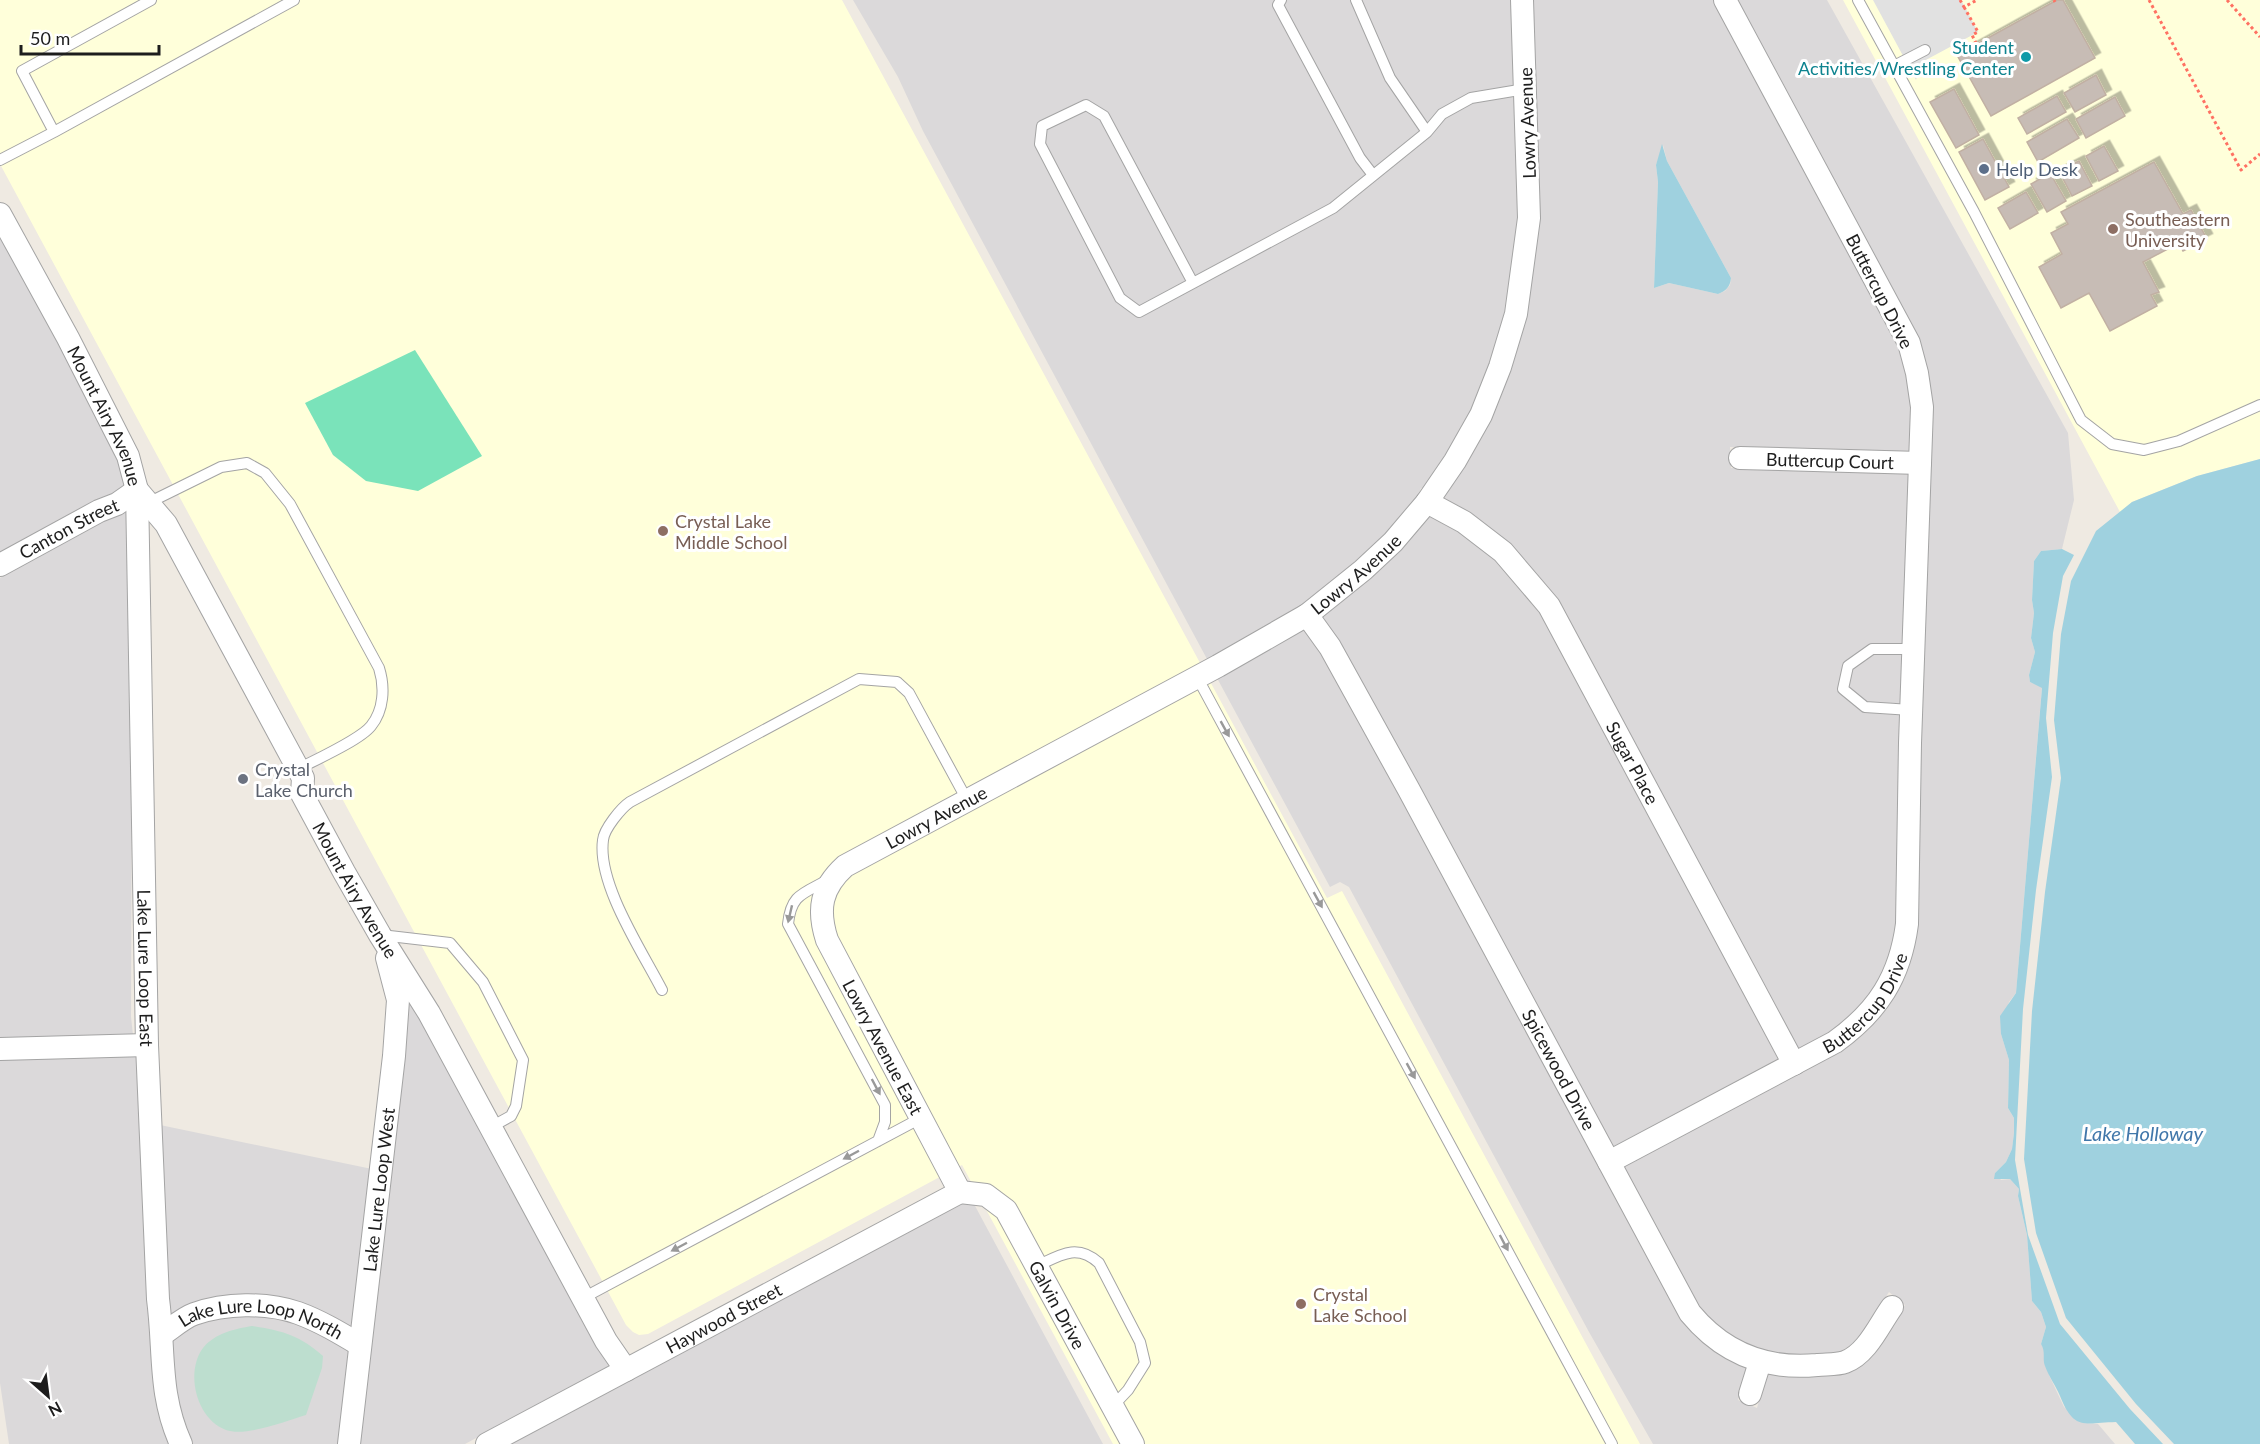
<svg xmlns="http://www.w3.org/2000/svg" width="2260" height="1444" viewBox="0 0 2260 1444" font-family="Lato,sans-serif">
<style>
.residential{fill:#dbd9da;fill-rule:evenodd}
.education{fill:#ffffda}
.wetland{fill:#bddecf}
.pitch{fill:#7ae3ba}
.parking{fill:#e1e1e1}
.water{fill:#9fd1df}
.building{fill:#c7bcb5;stroke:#c1b0a3;stroke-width:1.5;filter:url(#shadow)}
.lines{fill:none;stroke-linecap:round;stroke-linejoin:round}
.service-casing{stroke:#a4a4a4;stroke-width:12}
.minor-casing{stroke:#a4a4a4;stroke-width:24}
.path{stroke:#ff7162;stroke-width:3;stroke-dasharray:3 3;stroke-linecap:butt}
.service{stroke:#fff;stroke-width:10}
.minor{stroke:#fff;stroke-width:22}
.oneway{fill:#999}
.culture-dot{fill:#0f9aa8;stroke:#fff;stroke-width:2}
.service-dot{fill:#5c6f8a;stroke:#fff;stroke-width:2}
.education-dot{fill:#8d6e63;stroke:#fff;stroke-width:2}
.worship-dot{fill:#6b7280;stroke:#fff;stroke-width:2}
.labels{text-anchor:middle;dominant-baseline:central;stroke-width:6;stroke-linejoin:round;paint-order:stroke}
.culture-label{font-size:18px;fill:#0d838f;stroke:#fff;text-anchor:end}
.street-label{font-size:18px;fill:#1d1d1d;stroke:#fff}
.service-label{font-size:18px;fill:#4e5e75;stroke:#fff;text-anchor:start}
.education-label{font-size:18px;fill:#785e54;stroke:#fff;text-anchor:start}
.worship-label{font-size:18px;fill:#5b616d;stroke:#fff;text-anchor:start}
.water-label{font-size:20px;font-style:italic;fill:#4177aa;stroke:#fff}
</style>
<defs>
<filter id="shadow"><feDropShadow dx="5.5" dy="-5.5" stdDeviation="0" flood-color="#0004"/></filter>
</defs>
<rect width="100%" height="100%" fill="#efeae2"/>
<path class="residential" d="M 853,0 L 1512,0 L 1519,216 L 1507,310 L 1491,363 L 1472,410 L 1446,455 L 1423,489 L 1421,488 L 1418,496 L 1386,534 L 1356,562 L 1301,606 L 1207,659 L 923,131 L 898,77 Z
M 1531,0 L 1714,0 L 1900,347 L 1908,374 L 1912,407 L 1910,452 L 1730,447 L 1731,468 L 1910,473 L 1897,922 L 1894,946 L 1886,970 L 1871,994 L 1850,1019 L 1829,1033 L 1797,1051 L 1557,602 L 1442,499 L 1490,421 L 1510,372 ZM 1663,145 L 1667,161 L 1731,278 L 1730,285 L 1725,291 L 1718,294 L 1669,283 L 1654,288 L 1658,182 L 1656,165 Z
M 1735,0 L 1827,0 L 2068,433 L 2074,500 L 2062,549 L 2041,551 L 2034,561 L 2032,600 L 2034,613 L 2031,638 L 2035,652 L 2029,675 L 2030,682 L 2042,687 L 2016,993 L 2009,1002 L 2001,1034 L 2009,1060 L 2008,1108 L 2014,1118 L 2014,1133 L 2012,1149 L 2006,1162 L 1995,1173 L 2001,1180 L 2010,1179 L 2019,1189 L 2018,1196 L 2027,1235 L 2032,1301 L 2041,1312 L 2046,1327 L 2041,1344 L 2044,1349 L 2049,1375 L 2064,1407 L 2084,1423 L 2098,1424 L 2115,1444 L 1653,1444 L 1589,1332 L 1349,887 L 1340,882 L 1330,887 L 1217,678 L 1305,628 L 1322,652 L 1664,1286 L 1747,1367 L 1738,1400 L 1757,1408 L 1767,1373 L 1805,1377 L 1846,1373 L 1870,1358 L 1905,1305 L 1889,1292 L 1857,1341 L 1840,1352 L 1802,1356 L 1761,1352 L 1731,1338 L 1698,1307 L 1622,1167 L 1841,1051 L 1864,1034 L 1887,1009 L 1904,979 L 1913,954 L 1916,925 L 1919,745 L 1931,407 Z
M 0,234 L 59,342 L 119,459 L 126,485 L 112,495 L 0,553 Z
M 128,509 L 132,731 L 131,1017 L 133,1035 L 0,1039 L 0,578 L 104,520 Z
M 1430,515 L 1460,531 L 1497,560 L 1541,612 L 1780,1059 L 1612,1149 L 1321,618 L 1370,578 Z
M 407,995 L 612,1365 L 465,1444 L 359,1444 L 370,1349 L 373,1341 L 371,1340 L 376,1309 L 404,1058 Z
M 136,1056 L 152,1329 L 149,1331 L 153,1337 L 171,1444 L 9,1444 L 0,1383 L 0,1060 Z
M 160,1125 L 372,1169 L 352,1329 L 330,1316 L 170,1317 Z
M 963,1203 L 974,1204 L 1103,1444 L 510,1444 Z
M 225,1317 L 262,1317 L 295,1323 L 323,1335 L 349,1350 L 339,1444 L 193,1444 L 176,1399 L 172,1341 L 196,1325 Z"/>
<path class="education" d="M 0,0 L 842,0 L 1327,898 L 1342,891 L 1640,1444 L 1113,1444 L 962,1165 L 648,1334 L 639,1335 L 633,1332 L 626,1325 L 0,164 Z
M 1843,0 L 2260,0 L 2260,459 L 2197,476 L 2132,502 L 2120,512 Z"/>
<path class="wetland" d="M 252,1326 C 283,1331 299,1335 323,1356 L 322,1368 L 306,1415 C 286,1421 246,1437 226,1430 C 196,1419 185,1372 203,1348 C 215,1333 235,1329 252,1326 Z"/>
<path class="pitch" d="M 415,350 L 482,456 L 418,491 L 366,481 L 333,455 L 305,403 Z"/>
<path class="parking" d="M 1873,0 L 1961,0 L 1978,32 L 1922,62 L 1916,80 Z"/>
<path class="water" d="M 1662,144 L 1667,161 L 1731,278 C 1730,287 1726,291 1718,294 L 1669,283 L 1654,288 L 1658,182 L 1656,165 Z
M 2260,459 L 2260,1444 L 2174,1444 L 2136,1404 L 2066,1318 L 2036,1233 L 2024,1159 L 2032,1011 L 2045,892 L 2061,778 L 2054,720 L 2061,634 L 2071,581 L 2096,531 L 2132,502 L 2197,476 Z
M 2062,549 L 2074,555 L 2063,576 L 2053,633 L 2046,718 L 2052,777 L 2036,890 L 2023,1009 L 2015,1160 L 2028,1235 L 2060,1324 L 2130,1409 L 2163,1444 L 2135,1444 L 2116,1422 C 2084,1423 2074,1431 2060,1396 C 2056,1386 2049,1377 2045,1366 C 2042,1359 2046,1352 2041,1344 L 2046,1327 L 2041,1312 L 2032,1301 L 2027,1235 L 2018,1196 L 2019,1189 L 2010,1179 L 1994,1179 L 1995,1173 L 2006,1162 L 2012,1149 L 2014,1133 L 2014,1118 L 2008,1108 L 2009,1060 L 2001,1034 L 2000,1016 L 2016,993 L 2042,688 L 2030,682 L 2029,675 L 2035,652 L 2031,638 L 2034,613 L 2032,600 L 2034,561 L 2041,551 Z"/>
<path class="building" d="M 2057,0 L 2063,0 L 2095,58 L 1991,116 L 1957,55 Z
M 2096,75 L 2106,95 L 2075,112 L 2064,93 Z
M 1954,89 L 1979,135 L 1956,148 L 1930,102 Z
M 2057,96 L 2066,112 L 2027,134 L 2018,118 Z
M 2115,97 L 2125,116 L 2086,138 L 2076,119 Z
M 2067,119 L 2079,138 L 2038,162 L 2027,142 Z
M 1983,139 L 2009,187 L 1985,200 L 1959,152 Z
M 2104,146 L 2118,171 L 2099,181 L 2086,156 Z
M 2079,161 L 2092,186 L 2072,196 L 2059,171 Z
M 2154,162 L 2183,214 L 2191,210 L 2207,239 L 2183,251 L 2179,243 L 2143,262 L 2159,292 L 2151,295 L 2157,306 L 2110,331 L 2089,293 L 2061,308 L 2039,267 L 2062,254 L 2051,233 L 2068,224 L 2061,212 Z
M 2050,173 L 2066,201 L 2047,212 L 2031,184 Z
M 2026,192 L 2038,213 L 2010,229 L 1998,208 Z"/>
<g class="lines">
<defs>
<path id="service" d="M 1281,0 L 1278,5 L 1286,20 L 1360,158 L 1373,175
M 1356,0 L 1390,78 L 1427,132
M 1858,0 L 1974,212 L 2081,420 L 2112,444 L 2144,450 L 2179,441 L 2260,405
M 1894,66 L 1925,50
M 54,132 L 294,0
M 0,160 L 54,132 L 22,71 L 151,0
M 1193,283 L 1104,116 L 1086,105 L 1042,126 L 1040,144 L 1120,298 L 1139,312 L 1333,208 L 1427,132 L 1442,114 L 1471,98 L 1525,89
M 148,503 L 221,467 L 247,463 L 265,473 L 290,504 L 379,668 C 385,687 384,710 371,726 C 360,740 315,760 298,769
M 1197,677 L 1612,1444
M 1911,710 L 1865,707 L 1843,689 L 1848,666 L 1872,649 L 1913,649
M 826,881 C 802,894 791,895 788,924 L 885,1105 L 885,1122 L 878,1141
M 381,935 L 450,943 L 483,982 L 523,1060 L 516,1106 L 511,1116 L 491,1127
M 662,990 C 642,951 597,884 603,840 C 604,829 621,808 630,802 L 859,679 L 897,682 L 909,693 L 967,800
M 1037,1266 C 1060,1255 1077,1243 1099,1263 L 1140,1342 L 1145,1363 L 1128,1390 L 1113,1406
M 583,1298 L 921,1118"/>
<g id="minor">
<path id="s1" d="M 0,214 L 68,338 L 128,456 L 137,490 L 166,524 L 303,778 L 302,794 L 344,872 L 380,935 L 429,1013 L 606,1341 L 626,1370"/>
<path id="s2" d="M 1740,458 L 1920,463"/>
<path id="s3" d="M 137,490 L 147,1045 L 158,1299 C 165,1352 158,1393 181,1444"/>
<path id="s4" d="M 1427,502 L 1464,522 L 1503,552 L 1549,606 L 1794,1064"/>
<path id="s5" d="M 0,565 L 99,511 L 117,504 L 137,490"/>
<path id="s6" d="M 1307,615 L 1330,647 L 1409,790 L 1690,1313 C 1723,1353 1765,1370 1817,1365 C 1825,1364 1837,1365 1845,1362 C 1867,1354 1879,1325 1892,1307"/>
<path d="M 0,1049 L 147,1045"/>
<path id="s7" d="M 1609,1162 L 1835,1042 C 1878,1011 1900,977 1907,924 L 1910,743 L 1922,407 L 1917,373 L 1909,343 L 1725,0"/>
<path id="s8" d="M 960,1192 L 827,940 C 817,909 821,888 845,866 L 1218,666 L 1307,615 L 1363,570 L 1393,542 L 1427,502 L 1455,461 L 1481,415 L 1500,367 L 1516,314 L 1529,218 L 1522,0"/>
<path id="s9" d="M 960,1192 L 986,1195 L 1006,1210 L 1133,1444"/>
<path id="s10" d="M 163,1334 C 172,1328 183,1318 194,1314 C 225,1303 266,1302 298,1313 C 320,1321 340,1333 360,1345"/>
<path d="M 1750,1394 L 1760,1362"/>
<path id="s11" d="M 349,1444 L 394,1056 L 398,1000 L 387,958"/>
<path id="s12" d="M 487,1444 L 960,1192"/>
</g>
</defs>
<use href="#service" class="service-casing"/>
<use href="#minor" class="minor-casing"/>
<path class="path" d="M 1960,0 L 1964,7 L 1977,0
M 2054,0 L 2055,2
M 2149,0 L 2241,170 L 2260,154
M 2227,0 L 2260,37
M 1964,7 L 1978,32 L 1972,35 L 1977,45"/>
<use href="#service" class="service"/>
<use href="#minor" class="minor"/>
</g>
<defs><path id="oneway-solid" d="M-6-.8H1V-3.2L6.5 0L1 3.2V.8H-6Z" transform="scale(1.5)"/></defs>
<g class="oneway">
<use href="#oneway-solid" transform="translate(1225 729) rotate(61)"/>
<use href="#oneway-solid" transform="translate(1318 900) rotate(61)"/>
<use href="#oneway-solid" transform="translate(790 914) rotate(103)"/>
<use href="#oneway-solid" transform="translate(1411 1071) rotate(61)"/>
<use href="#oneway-solid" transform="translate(876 1087) rotate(62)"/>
<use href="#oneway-solid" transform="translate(851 1155) rotate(152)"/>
<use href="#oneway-solid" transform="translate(1504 1243) rotate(62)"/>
<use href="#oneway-solid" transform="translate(679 1247) rotate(152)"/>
</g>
<circle class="culture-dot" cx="2026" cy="57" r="6"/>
<circle class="service-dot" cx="1984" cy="169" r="6"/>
<g class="education-dot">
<circle cx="2113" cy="229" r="6"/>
<circle cx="663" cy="531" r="6"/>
<circle cx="1301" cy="1304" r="6"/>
</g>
<circle class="worship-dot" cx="243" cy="779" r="6"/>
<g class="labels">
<g class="culture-label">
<text x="2014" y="47">Student<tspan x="2014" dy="21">Activities/Wrestling Center</tspan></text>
</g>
<g class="street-label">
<text transform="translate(1527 123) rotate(-92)">Lowry Avenue</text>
<text transform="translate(1880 291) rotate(63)">Buttercup Drive</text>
<text stroke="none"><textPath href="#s1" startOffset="228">Mount Airy Avenue</textPath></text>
<text stroke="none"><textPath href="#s2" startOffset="90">Buttercup Court</textPath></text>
<text stroke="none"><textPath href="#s5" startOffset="78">Canton Street</textPath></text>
<text stroke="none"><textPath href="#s8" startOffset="956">Lowry Avenue</textPath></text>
<text stroke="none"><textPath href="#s4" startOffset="340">Sugar Place</textPath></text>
<text stroke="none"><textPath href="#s8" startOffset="470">Lowry Avenue</textPath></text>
<text stroke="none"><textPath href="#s1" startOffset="768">Mount Airy Avenue</textPath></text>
<text stroke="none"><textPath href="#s3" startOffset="478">Lake Lure Loop East</textPath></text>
<text stroke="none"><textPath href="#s7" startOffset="306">Buttercup Drive</textPath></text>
<text transform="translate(883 1047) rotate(62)">Lowry Avenue East</text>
<text stroke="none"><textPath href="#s6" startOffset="520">Spicewood Drive</textPath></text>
<text stroke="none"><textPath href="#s11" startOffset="256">Lake Lure Loop West</textPath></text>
<text stroke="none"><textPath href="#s9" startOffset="159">Galvin Drive</textPath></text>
<text stroke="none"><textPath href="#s12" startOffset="268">Haywood Street</textPath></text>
<text stroke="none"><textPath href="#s10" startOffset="106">Lake Lure Loop North</textPath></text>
</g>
<g class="service-label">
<text x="1996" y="169">Help Desk</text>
</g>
<g class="education-label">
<text x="2125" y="219">Southeastern<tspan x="2125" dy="21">University</tspan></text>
<text x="675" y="521">Crystal Lake<tspan x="675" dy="21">Middle School</tspan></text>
<text x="1313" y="1294">Crystal<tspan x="1313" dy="21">Lake School</tspan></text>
</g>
<g class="worship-label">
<text x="255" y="769">Crystal<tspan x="255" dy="21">Lake Church</tspan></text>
</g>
<g class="water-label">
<text x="2143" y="1133">Lake Holloway</text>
</g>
</g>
<g transform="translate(48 1396) rotate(152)" stroke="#ffffff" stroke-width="4.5" paint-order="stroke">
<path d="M0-4.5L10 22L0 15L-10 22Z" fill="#1d1d1d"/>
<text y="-9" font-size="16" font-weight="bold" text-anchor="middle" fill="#1d1d1d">N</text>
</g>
<path d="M21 45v9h138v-9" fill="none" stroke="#1d1d1d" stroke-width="3"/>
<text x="30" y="45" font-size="18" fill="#1d1d1d" stroke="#ffffff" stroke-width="4.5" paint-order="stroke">50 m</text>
</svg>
